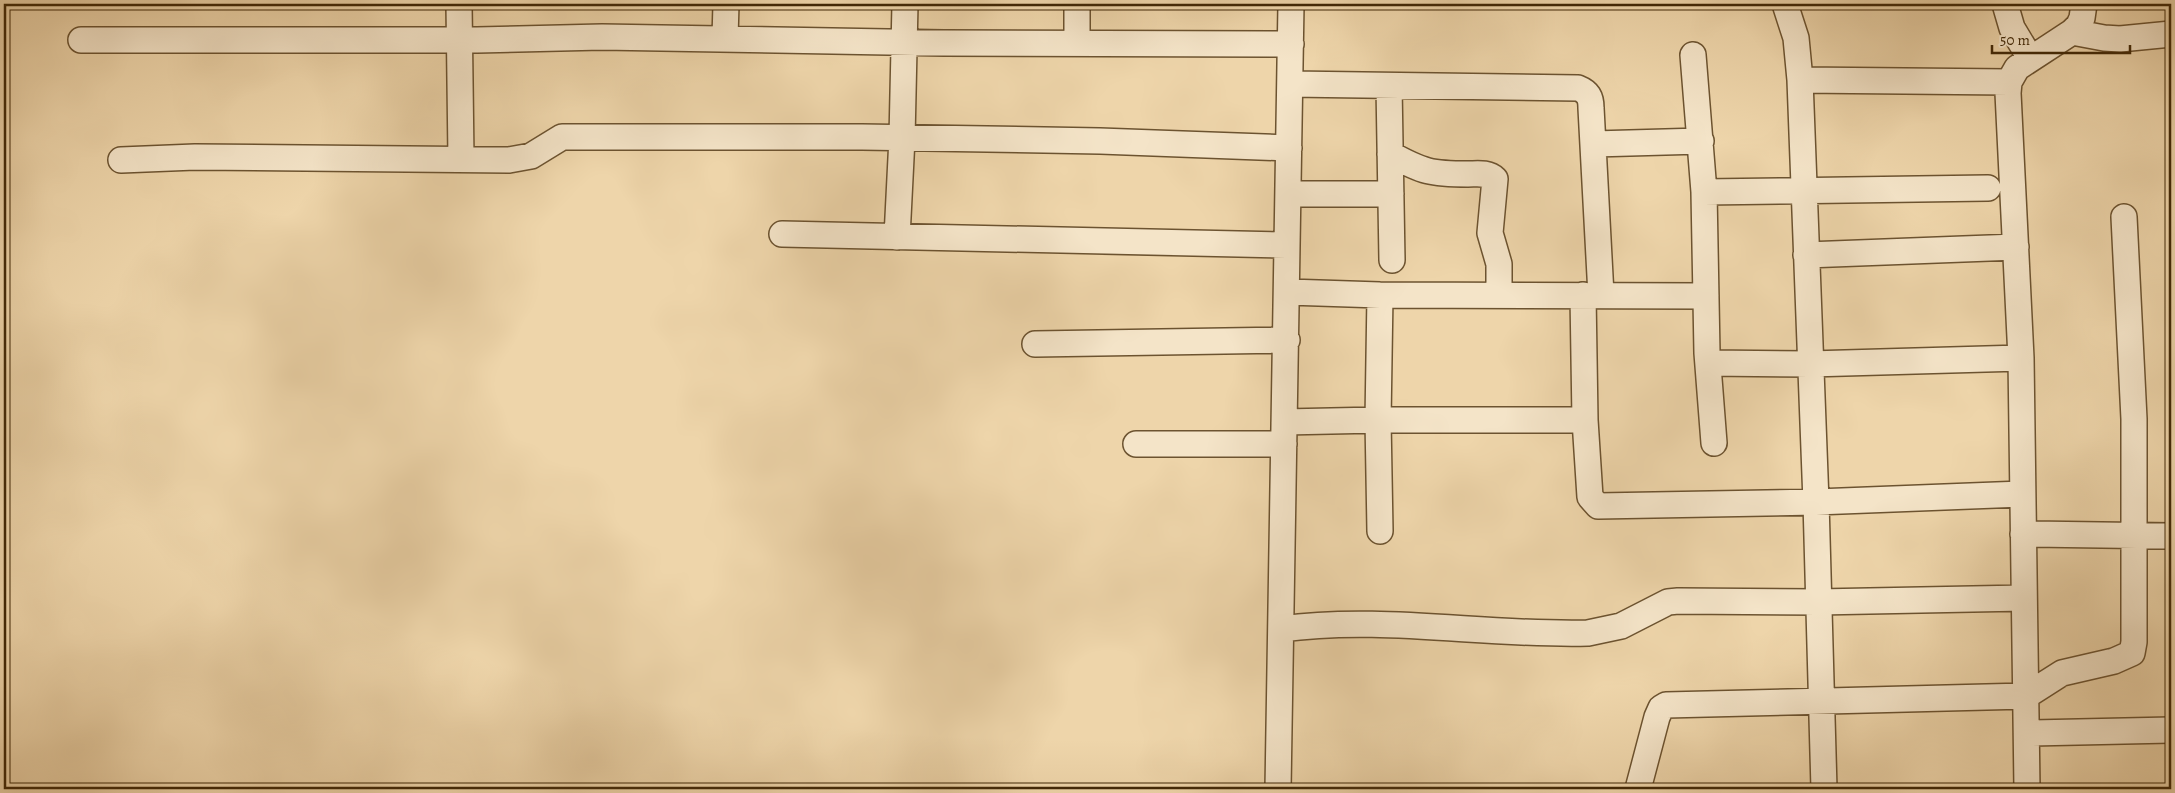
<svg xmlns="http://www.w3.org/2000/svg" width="2175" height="793" viewBox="0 0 2175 793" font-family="Alegreya,serif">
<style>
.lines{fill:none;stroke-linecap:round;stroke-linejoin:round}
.minor-casing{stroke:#6c5330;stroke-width:28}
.minor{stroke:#f4e4c8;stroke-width:25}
</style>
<rect width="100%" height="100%" fill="#eed5aa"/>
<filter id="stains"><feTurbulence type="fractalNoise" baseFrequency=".004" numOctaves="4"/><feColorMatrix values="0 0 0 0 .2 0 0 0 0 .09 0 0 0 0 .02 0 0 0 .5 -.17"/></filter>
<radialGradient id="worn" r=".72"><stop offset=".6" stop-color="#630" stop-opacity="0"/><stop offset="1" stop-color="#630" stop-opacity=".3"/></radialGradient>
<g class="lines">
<defs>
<path id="minor" d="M 459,4 L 461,159
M 1785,4 L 1796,38 L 1800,80 L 1816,502 L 1824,789
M 2005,4 L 2012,28 L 2030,58
M 2072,32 L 2104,38 L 2120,39 L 2171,34
M 725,38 L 726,4
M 81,40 L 477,40 L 602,37 L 944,43 L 1291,44
M 1077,43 L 1077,4
M 1693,55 L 1704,192 L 1707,353 L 1714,443
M 1800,80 L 2009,82
M 1291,84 L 1578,88 C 1588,92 1591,97 1591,108 L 1601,295
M 1389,86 L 1392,260
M 1594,144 L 1701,141
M 1390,154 C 1423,172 1431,174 1468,174 C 1477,174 1488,172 1495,179 L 1490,233 L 1499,264 L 1499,294
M 121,160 L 195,157 L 509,160 L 531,156 L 562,137 L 862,137 L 1100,141 L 1289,148
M 1704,192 L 1988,188
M 1288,194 L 1391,194
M 782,234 L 1287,245
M 897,237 L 902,138 L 905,4
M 1806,255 L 2016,247
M 1288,292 L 1380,295 L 1706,296
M 1380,295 L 1378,420 L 1380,531
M 1583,295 L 1585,420 L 1590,497 L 1598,506 L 1816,502 L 2022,494
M 1035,344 L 1287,340
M 1708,363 L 1810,364 L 2021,358
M 1284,422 L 1378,420 L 1585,420
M 1136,444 L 1284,444
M 2023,534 L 2171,536
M 1281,629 C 1383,615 1486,636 1588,633 L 1621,626 L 1668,602 L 1678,601 L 1818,602 L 2024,598
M 2027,733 L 2171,730
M 1278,789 L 1291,4
M 1638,789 L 1657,717 L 1661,708 L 1666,705 L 2026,696 L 2062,673 L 2114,661 L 2132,653 L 2134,642 L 2134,419 L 2124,217
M 2027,789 L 2021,358 L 2008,93 L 2009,82 L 2017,68 L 2072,32 L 2079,25 L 2082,18 L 2084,4"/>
</defs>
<use href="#minor" class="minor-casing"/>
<use href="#minor" class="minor"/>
</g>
<rect width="2175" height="793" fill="none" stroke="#eed5aa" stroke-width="20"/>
<rect x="5" y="5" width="2165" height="783" fill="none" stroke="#412807" stroke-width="2.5"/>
<rect x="10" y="10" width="2155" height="773" fill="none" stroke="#412807"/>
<path d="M1992 45v8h138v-8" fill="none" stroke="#412807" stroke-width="2.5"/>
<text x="2000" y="45" font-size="15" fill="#412807" stroke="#f4e4c8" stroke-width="4" paint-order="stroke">50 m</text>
<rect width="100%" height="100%" filter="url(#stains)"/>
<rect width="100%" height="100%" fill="url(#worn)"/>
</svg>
